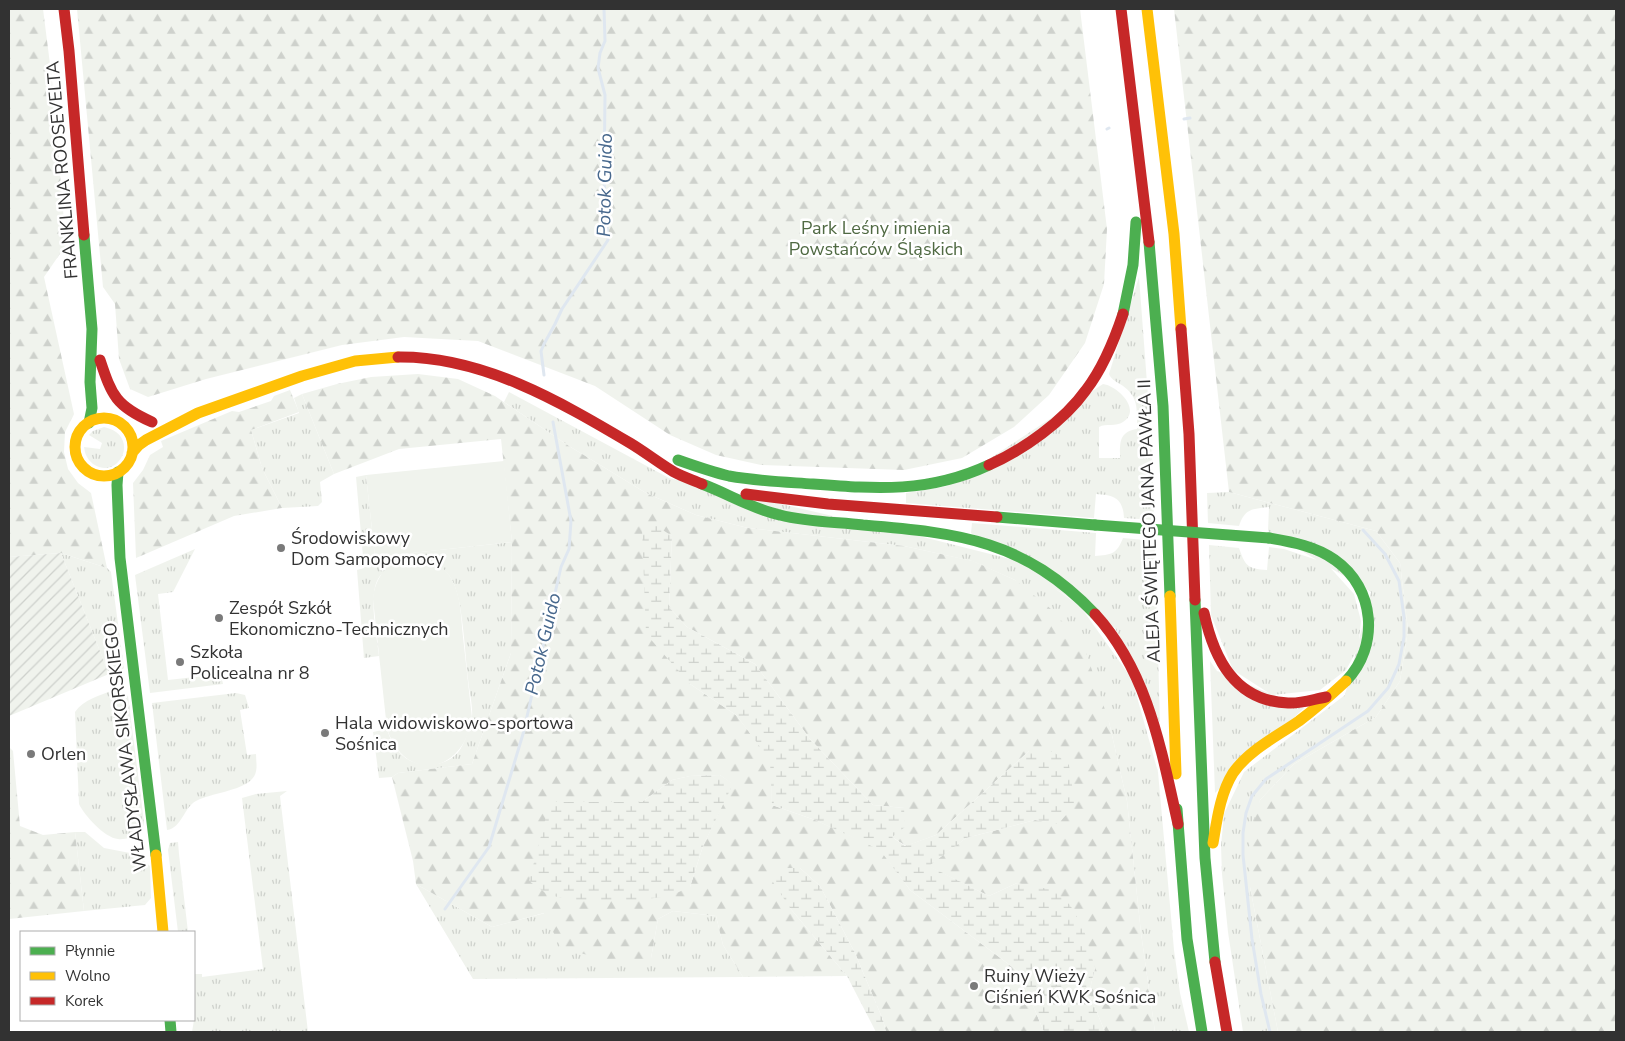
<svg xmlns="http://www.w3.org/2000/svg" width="1625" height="1041" viewBox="0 0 1625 1041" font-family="'Nunito Sans',sans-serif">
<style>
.grass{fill:url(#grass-tufts)}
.forest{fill:url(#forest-firs);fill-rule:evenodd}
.wetland{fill:url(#wetland-marsh)}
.garden{fill:url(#garden-furrows)}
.pitch{fill:#f0f3ed}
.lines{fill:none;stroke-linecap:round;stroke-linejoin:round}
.stream{stroke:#dfe7f0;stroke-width:3}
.fast{stroke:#4caf50;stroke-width:11}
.slow{stroke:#ffc107;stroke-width:11}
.jam{stroke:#c62828;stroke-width:11}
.fast-bridge{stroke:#4caf50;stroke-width:11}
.poi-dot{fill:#7a7a7a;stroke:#fff;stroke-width:2}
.labels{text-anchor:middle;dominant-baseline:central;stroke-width:5;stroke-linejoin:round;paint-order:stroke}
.street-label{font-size:18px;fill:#323232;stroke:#fff}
.park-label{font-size:18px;fill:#506a43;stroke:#fff}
.poi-label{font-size:18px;fill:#323232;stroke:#fff;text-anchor:start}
.water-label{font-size:19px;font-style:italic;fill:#47688d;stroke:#fff}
</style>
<defs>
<pattern id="grass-tufts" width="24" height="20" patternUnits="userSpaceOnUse" patternTransform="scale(1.25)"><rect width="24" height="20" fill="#f0f3ed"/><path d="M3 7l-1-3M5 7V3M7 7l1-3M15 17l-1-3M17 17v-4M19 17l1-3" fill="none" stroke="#ced1cc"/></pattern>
<pattern id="forest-firs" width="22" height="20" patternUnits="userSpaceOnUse" patternTransform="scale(1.25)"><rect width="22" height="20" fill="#f0f3ed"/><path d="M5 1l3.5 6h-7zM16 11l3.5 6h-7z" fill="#ced1cc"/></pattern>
<pattern id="wetland-marsh" width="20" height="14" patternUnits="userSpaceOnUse" patternTransform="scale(1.25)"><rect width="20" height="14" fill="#f0f3ed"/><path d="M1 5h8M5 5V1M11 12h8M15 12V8" fill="none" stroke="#ced1cc"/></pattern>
<pattern id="garden-furrows" width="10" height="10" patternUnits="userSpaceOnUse" patternTransform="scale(1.25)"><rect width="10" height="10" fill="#f0f3ed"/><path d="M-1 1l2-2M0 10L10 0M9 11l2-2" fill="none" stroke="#ced1cc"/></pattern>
</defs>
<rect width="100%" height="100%" fill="#fff"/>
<path class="grass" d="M 1139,277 L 1151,436 L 1154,520 L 1124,518 C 1123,498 1114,495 1096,494 L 1094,518 L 906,503 L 906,493 L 948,486 L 1103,384 C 1118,386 1142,410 1123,422 C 1116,427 1106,423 1099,427 L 1099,458 L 1120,458 C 1120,442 1119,432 1137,429 C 1137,408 1139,396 1120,384 C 1115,381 1111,379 1109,374 Z
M 509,392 L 669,478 L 919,536 L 1014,560 L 1080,606 L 1132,679 L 1158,772 L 1174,950 L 1180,993 L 1189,1032 L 1155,1032 L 1141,933 L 1127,801 L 1109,722 L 1015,580 L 972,561 L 904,546 L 748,528 L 696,515 L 646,493 L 569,446 L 504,402 Z
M 302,394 L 334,474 L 320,482 L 322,502 L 318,506 L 282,508 L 262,468 L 251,430 L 299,413 L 294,398 Z
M 104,427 C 142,435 119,482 93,464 C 87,459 85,454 84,447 L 100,449 L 102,443 L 89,435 L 93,431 Z
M 366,475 L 375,557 L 512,542 L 511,653 L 472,764 L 398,773 L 392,777 L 379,778 L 373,732 L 387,729 C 390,739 395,749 402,755 C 419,771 452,767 462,746 C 466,739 471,725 472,717 C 473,705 469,691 468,679 C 465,655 463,599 452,580 C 445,567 432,561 419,558 C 411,561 385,571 380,576 C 367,592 377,636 379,656 L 364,658 L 357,570 L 364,568 L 356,477 Z
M 1229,492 L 1376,531 L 1400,563 L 1408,630 L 1400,681 L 1376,717 L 1294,764 L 1260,800 L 1250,887 L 1278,1032 L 1243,1032 L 1228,932 L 1222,874 L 1221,846 L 1224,814 L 1244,772 L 1345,695 L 1371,592 L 1268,531 L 1269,507 C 1253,509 1245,508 1239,526 L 1208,523 L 1207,493 Z
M 972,523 L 1096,533 L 1095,556 C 1111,555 1117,554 1123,538 L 1155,541 L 1160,723 L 1115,628 L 971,533 Z
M 1209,545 L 1239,548 C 1245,565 1247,569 1267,570 L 1269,547 L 1284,549 L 1326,563 L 1354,594 L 1361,621 L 1358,648 L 1346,670 L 1320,690 L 1272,695 L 1233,670 L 1211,615 Z
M 195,549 L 173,592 L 158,594 L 168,680 L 221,674 L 223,684 L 150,693 L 135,575 Z
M 61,553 L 107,568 L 111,572 L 124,668 L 119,672 L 109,674 Z
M 1210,661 L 1217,671 L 1304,708 L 1215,793 Z
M 113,690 L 120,692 L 128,696 L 144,822 C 143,830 139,837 130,838 C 126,838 122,840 118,839 C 105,838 84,815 79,804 L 75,712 C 84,699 99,696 113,690 Z
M 236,693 L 245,695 L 249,708 L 240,710 L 247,755 L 256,754 C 256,763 259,773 251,780 C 240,791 211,793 196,801 C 184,807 182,828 167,830 L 152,703 Z
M 287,791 L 280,796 L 308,1032 L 192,1032 L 194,1020 L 194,974 L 202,974 L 202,977 L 263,969 L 242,798 L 256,794 Z
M 75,832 L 85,832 L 104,848 L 130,853 L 143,860 L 150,866 L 151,898 L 145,905 L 84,911 Z
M 178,842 L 179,854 L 188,932 L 178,932 L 168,850 L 170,843 Z
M 416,884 L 492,927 L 545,913 L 651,958 L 658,919 L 673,911 L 716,916 L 723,945 L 743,977 L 473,979 Z"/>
<path class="forest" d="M 9,9 L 43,9 L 52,80 L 66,245 L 44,277 L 74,414 L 65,432 L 64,452 L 68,469 L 78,483 L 91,493 L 107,568 L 61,553 L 9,557 Z
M 77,9 L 1080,9 L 1107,229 L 1104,284 L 1085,343 L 1049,395 L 1014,427 L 962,458 L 904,470 L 761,465 L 716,455 L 670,435 L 595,386 L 478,341 L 404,337 L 342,345 L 206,379 L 148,397 L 130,389 L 119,359 L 115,304 L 103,287 Z
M 1174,9 L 1616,9 L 1616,1032 L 1278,1032 L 1250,887 L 1250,834 L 1260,800 L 1294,764 L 1376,717 L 1400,681 L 1408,630 L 1400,563 L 1376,531 L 1229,492 Z
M 418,374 L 458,379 L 495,396 L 569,446 L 646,493 L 696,515 L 748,528 L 904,546 L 973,561 L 1015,580 L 1051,609 L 1084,646 L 1109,722 L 1127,801 L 1141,933 L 1155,1032 L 1105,1032 L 1089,993 L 1095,968 L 1017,883 L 989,896 L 928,866 L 966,838 L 1035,820 L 1058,823 L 1029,751 L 936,835 L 906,846 L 892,837 L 904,808 L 873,805 L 810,739 L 755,664 L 687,627 L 669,607 L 672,536 L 642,527 L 690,684 L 736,715 L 771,760 L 772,805 L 815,820 L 880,849 L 910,890 L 1019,972 L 1044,1032 L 886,1032 L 883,1020 L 855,953 L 820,886 L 800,868 L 790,908 L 847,976 L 743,977 L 723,945 L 716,916 L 673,911 L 658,919 L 651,958 L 622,964 L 561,948 L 544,913 L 492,927 L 416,884 L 413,861 L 392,777 L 398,773 L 472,764 L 511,653 L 512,542 L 501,439 L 399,449 L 334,474 L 302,394 L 337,384 L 371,377 ZM 720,775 L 732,784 L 703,846 L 690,887 L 550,802 L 642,802 L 672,780 L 690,776 Z
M 290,390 L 299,412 L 251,430 L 262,468 L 282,508 L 234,516 L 136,558 L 133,483 L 143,470 L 150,455 L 163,447 L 161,441 L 232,411 L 239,412 L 271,401 L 274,396 Z
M 9,747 L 13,751 L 20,826 L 43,835 L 75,832 L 84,911 L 9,919 Z"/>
<path class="wetland" d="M 652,523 L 672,536 L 669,607 L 687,627 L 755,664 L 810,739 L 873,805 L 904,808 L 905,827 L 892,837 L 905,846 L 936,835 L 1029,751 L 1054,752 L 1069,765 L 1075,805 L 1058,824 L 1035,820 L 966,838 L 929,866 L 989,896 L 1017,883 L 1053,890 L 1070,905 L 1083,927 L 1095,968 L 1089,993 L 1105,1032 L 1044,1032 L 1019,972 L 910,890 L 880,850 L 815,820 L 772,805 L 770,760 L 736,715 L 690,684 L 646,634 L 642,527 Z
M 720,775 L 733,784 L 703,846 L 690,887 L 670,896 L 630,901 L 572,901 L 547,894 L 529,881 L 550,802 L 642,802 L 672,780 L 690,776 Z
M 777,868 L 800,868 L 820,886 L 855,953 L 883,1020 L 886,1032 L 876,1032 L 847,976 L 790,908 L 771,879 Z"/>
<path class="garden" d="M 61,553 L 109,674 L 9,716 L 9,557 Z"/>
<path class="pitch" d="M 504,461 L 512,542 L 375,557 L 366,475 Z
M 410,557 C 427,558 444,564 452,580 C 461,596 461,618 463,637 C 466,664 469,691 472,718 C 464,773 406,785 387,729 L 373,599 C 375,577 388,561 410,557 Z"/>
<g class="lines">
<path class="stream" d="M 1184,119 L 1190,118
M 1107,129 L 1109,128
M 544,375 L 541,351 L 544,344 L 555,324 L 562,309 L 608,240 L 604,181 L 605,95 L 598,68 L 600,53 L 605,41 L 604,9
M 445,909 L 489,847 L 523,734 L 561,567 L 569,549 L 571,521 L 553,422
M 1270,1032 L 1261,994 L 1252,939 L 1243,855 L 1243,833 L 1246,813 L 1252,796 L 1266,779 L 1368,711 L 1388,688 L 1399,664 L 1404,637 L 1404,617 L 1399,581 L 1385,554 L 1363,530"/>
<path class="fast" d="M 84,235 L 92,329 L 90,382 L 92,408 L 89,423
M 1149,242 L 1163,406 L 1170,596
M 1123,314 L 1133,265 L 1136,222
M 678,460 C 695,466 712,472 729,476 C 757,481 785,482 813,484 C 877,489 929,493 989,465
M 118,472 L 117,485 L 120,558 L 156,855
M 702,484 C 729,494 752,509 780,515 C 807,522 835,522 863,525 C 960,533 1024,540 1095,614
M 997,517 L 1095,525
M 1269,538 C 1292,542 1316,546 1335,560 C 1375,588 1380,646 1346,681
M 1195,600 L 1205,858 L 1215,962
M 1177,809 L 1187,939 L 1202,1032
M 170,1020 L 171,1032"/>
<path class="slow" d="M 1147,9 L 1174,234 L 1181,329
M75 447a29 29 0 1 1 58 0a29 29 0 1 1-58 0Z
M 132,453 L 139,445 L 146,440 L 198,413 L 302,376 L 355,361 L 398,357
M 1170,596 L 1176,774
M 1213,843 C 1217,820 1220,794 1233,773 C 1249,750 1276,737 1299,721 C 1315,709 1331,695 1346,681
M 156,855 L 163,932"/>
<path class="jam" d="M 64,9 L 69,51 L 84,235
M 1121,9 L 1149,242
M 1181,329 L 1189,434 L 1195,600
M 398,357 C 482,356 559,401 630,443 C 645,452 659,463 674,472 C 683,477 693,480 702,484
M 100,360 C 112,396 116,406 152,422
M 989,465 C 1023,450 1064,421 1086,390 C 1103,368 1114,341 1123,314
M 746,494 L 828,504 L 997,517
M 1204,613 C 1214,659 1235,701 1288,703 C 1301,704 1314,699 1326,697
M 1095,614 C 1148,672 1161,749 1178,824
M 1215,962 L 1227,1032"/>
<path class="fast-bridge" d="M 1095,525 L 1269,538"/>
</g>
<g class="poi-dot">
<circle cx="281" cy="548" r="5"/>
<circle cx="219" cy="618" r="5"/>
<circle cx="180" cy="662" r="5"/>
<circle cx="325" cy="733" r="5"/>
<circle cx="31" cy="754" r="5"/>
<circle cx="974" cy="986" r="5"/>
</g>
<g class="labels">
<g class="street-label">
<text transform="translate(62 170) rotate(-95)">FRANKLINA ROOSEVELTA</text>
<text transform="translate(1149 521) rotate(-92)">ALEJA ŚWIĘTEGO JANA PAWŁA II</text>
<text transform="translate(125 747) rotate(-97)">WŁADYSŁAWA SIKORSKIEGO</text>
</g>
<g class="park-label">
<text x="876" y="228">Park Leśny imienia<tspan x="876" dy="21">Powstańców Śląskich</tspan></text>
</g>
<g class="poi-label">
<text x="291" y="538">Środowiskowy<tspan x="291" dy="21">Dom Samopomocy</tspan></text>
<text x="229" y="608">Zespół Szkół<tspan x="229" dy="21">Ekonomiczno-Technicznych</tspan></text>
<text x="190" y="652">Szkoła<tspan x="190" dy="21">Policealna nr 8</tspan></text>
<text x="335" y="723">Hala widowiskowo-sportowa<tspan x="335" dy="21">Sośnica</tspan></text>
<text x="41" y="754">Orlen</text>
<text x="984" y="976">Ruiny Wieży<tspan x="984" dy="21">Ciśnień KWK Sośnica</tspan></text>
</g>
<g class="water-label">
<text transform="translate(605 185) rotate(-89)">Potok Guido</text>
<text transform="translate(543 644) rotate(-77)">Potok Guido</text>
</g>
</g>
<rect width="1625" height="1041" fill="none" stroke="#323232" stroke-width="20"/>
<rect x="20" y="931" width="175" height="90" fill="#ffffff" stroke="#adadad"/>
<rect x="30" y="947" width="25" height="8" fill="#4caf50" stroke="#adadad"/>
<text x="65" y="956" font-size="15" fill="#323232">Płynnie</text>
<rect x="30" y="972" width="25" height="8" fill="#ffc107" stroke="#adadad"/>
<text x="65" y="981" font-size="15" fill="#323232">Wolno</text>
<rect x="30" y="997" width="25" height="8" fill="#c62828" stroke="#adadad"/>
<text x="65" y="1006" font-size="15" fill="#323232">Korek</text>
</svg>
